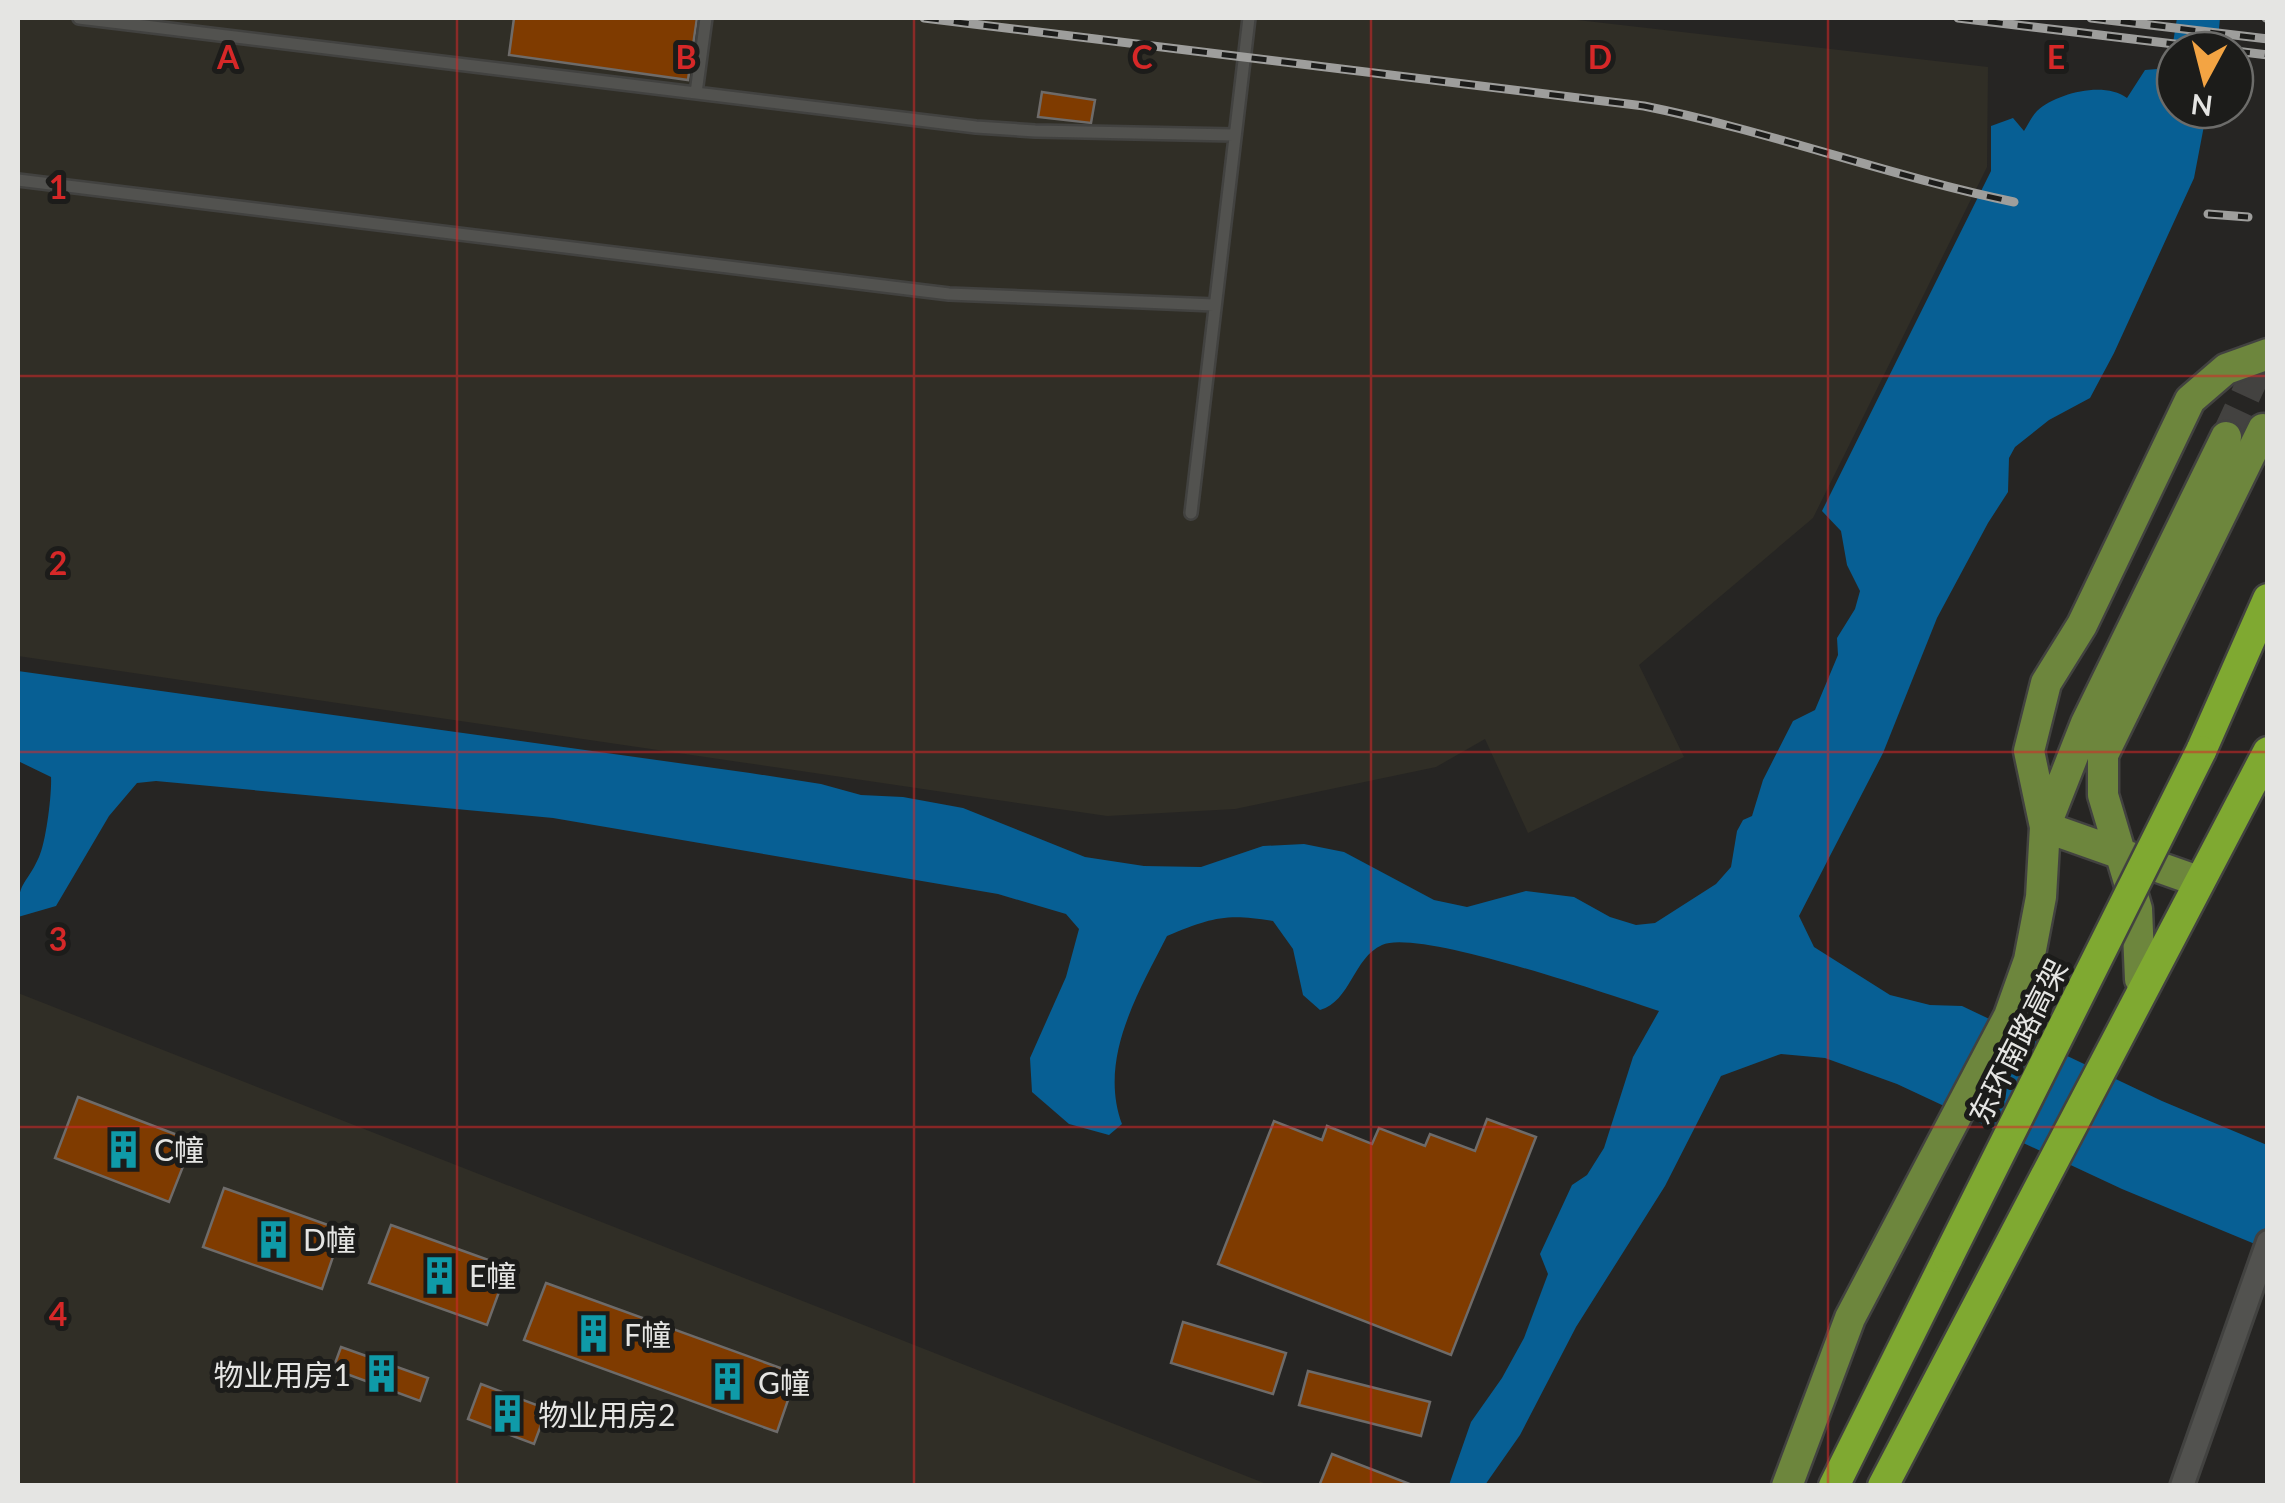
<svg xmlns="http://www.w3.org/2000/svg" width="2285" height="1503" viewBox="0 0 2285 1503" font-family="Lato,'Noto Sans SC',sans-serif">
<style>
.built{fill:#302e26}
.water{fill:#075f94}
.building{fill:#7f3b00;stroke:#6e6b69;stroke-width:2.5}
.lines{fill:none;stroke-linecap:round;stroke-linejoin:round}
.primary-tunnel{stroke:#434240;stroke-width:30;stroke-dasharray:30 15;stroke-linecap:butt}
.lane-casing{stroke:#424240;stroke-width:16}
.street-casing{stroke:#424240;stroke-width:28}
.primary-casing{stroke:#424240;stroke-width:35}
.highway-casing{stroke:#424240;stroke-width:35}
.lane{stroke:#52524f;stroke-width:11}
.street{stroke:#52524f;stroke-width:22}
.primary{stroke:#6d863d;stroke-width:30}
.highway{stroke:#7fa931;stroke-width:30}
.rail-casing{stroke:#9e9e9c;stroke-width:9}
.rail{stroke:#1c1c1a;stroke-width:5;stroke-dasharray:15;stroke-linecap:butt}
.highway-bridge-casing{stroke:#424240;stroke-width:35;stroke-linecap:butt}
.highway-bridge{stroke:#7fa931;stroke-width:30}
.grid{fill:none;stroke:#d62828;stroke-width:2.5;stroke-opacity:0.55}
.labels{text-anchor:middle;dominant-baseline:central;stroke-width:10;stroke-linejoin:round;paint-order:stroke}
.street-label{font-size:30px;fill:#e5e5e3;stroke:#1c1c1a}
.poi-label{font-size:30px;fill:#e5e5e3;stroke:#1c1c1a;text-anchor:start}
.grid-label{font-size:32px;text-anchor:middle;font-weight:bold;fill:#d62828;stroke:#1c1c1a;stroke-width:10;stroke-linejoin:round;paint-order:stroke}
</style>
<rect width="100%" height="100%" fill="#262523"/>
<path class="built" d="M 18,18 L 1560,18 L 1988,67 L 1987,167 L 1813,518 L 1639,665 L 1684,757 L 1528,833 L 1485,739 L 1436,767 L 1235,809 L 1107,816 L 18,656 Z
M 18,993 L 851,1320 L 1269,1485 L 18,1485 Z"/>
<path class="water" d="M 2177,18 L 2220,18 L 2217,50 L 2175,50 L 2175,110 L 2207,110 L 2194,178 L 2114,353 L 2090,398 L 2049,420 L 2015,447 L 2009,458 L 2008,492 L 1988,523 L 1937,618 L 1883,753 L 1799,916 L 1814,947 L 1890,995 L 1930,1005 L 1962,1006 L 2162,1101 L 2267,1145 L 2267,1249 L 2122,1189 L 1897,1084 L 1825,1058 L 1781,1054 L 1721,1076 L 1665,1186 L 1576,1327 L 1520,1435 L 1485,1485 L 1449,1485 L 1471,1422 L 1502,1378 L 1524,1338 L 1548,1274 L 1540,1254 L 1572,1185 L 1587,1175 L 1604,1148 L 1633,1057 L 1659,1011 C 1613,996 1418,928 1382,945 C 1353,958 1351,1001 1320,1010 L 1303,995 L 1293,949 L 1273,921 C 1225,913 1211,918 1167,936 C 1138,993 1098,1059 1122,1124 L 1109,1135 L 1069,1124 L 1032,1092 L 1030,1058 L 1066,977 L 1079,929 L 1066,914 L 998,894 L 553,818 L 156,781 L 137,783 L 109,816 L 56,906 L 18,917 C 18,879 25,888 39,857 C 46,842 52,794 51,777 L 18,761 L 18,671 L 750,773 L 821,784 L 861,795 L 903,797 L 963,808 L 1085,857 L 1144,866 L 1201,867 L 1263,846 L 1304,844 L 1344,852 L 1434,900 L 1467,907 L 1526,891 L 1574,897 L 1610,917 L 1636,925 L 1655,923 L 1716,884 L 1731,867 L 1737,831 L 1743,820 L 1752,816 L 1763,780 L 1793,721 L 1815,710 L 1838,655 L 1837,638 L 1855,609 L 1860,591 L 1847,565 L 1841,531 L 1822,511 L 1991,171 L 1991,126 L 2013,118 L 2024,131 C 2028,125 2032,116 2037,111 C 2057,93 2104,81 2127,98 L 2145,70 L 2169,68 Z"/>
<path class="building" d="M 514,18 L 697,18 L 688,80 L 509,55 Z
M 1042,92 L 1095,100 L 1091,123 L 1038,117 Z
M 78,1097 L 193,1141 L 169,1202 L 55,1158 Z
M 1487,1119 L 1536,1137 L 1451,1355 L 1218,1264 L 1274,1121 L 1322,1140 L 1327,1126 L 1372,1144 L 1379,1128 L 1425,1146 L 1430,1134 L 1475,1151 Z
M 224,1188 L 342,1230 L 322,1289 L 203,1247 Z
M 391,1225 L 508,1267 L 487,1325 L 369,1283 Z
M 546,1283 L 797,1374 L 777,1432 L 524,1340 Z
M 1183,1322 L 1286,1353 L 1273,1394 L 1171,1363 Z
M 341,1347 L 428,1378 L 420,1401 L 333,1369 Z
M 1308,1371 L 1430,1402 L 1421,1436 L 1299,1405 Z
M 481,1384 L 547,1409 L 534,1444 L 468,1419 Z
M 1332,1454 L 1410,1484 L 1410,1486 L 1319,1486 Z"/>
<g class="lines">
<path class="primary-tunnel" d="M 2226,437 L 2268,347"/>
<defs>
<path id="lane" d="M 79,18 L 976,127 L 1035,131 L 1234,135
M 696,93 L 706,18
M 18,180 L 949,294 L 1214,305
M 1191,513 L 1249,18"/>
<path id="street" d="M 2182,1486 L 2268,1242"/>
<path id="primary" d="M 2195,880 L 2045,827 L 2086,723 L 2226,437
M 2140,979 L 2137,909 L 2103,795 L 2103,755 L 2263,429
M 1787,1486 L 1850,1318 L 2009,1016 L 2029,960 L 2041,897 L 2045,827 L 2029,751 L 2046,683 L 2082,625 L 2190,400 L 2226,369 L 2268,354"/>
<path id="highway" d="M 2201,751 L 2268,599
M 1834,1486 L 1948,1257
M 1883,1486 L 2268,752"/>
</defs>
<use href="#lane" class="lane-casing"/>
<use href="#street" class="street-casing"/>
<use href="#primary" class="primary-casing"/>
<use href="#highway" class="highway-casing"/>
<use href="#lane" class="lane"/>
<use href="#street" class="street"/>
<use href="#primary" class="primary"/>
<use href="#highway" class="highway"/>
<defs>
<path id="rail" d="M 924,18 L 1644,106 C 1769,131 1889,176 2014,202
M 1958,18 L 2224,50
M 2091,18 L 2268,39
M 2266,18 L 2268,18
M 2235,51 L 2268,55
M 2208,214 L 2248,217"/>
</defs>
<use href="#rail" class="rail-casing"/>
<use href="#rail" class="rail"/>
<defs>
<path id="highway-bridge" d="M 1948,1257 L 2201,751"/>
</defs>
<use href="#highway-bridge" class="highway-bridge-casing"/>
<use href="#highway-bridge" class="highway-bridge"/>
</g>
<path class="grid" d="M 457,18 L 457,1486M 914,18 L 914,1486M 1371,18 L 1371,1486M 1828,18 L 1828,1486M 18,376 L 2268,376M 18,752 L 2268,752M 18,1127 L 2268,1127"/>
<defs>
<symbol id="building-bare" viewBox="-9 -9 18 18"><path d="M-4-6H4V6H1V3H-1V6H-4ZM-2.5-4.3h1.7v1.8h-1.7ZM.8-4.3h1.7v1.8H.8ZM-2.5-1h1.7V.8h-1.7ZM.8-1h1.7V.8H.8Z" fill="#0f9aa8" stroke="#1c1c1a" stroke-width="2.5" paint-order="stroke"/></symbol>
</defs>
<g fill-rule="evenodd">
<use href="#building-bare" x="96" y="1122" width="55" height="55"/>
<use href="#building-bare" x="246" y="1212" width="55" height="55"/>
<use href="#building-bare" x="412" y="1248" width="55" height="55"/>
<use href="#building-bare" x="566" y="1306" width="55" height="55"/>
<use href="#building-bare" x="354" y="1346" width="55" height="55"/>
<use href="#building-bare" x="700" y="1354" width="55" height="55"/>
<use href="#building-bare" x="480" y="1386" width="55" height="55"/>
</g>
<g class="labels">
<g class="street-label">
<text transform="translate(2017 1041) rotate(-63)">东环南路高架</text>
</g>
<g class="poi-label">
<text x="154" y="1149">C幢</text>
<text x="303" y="1239">D幢</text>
<text x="469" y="1275">E幢</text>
<text x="624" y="1334">F幢</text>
<text x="351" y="1374" text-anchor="end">物业用房1</text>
<text x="758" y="1382">G幢</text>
<text x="538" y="1414">物业用房2</text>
</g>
</g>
<g class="grid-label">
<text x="228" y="69">A</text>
<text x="686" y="69">B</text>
<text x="1142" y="69">C</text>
<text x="1600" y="69">D</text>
<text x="2056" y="69">E</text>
<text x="58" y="199">1</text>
<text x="58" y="575">2</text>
<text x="58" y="951">3</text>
<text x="58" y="1326">4</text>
</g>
<rect width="2285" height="1503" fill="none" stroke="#e5e5e3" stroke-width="40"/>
<g transform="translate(2205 80) rotate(187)"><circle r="48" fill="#1c1c1a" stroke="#6c6c6a" stroke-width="2.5"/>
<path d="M0-8L18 38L0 25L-18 38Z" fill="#f3a443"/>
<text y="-15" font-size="28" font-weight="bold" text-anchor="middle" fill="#e5e5e3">N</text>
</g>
</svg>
